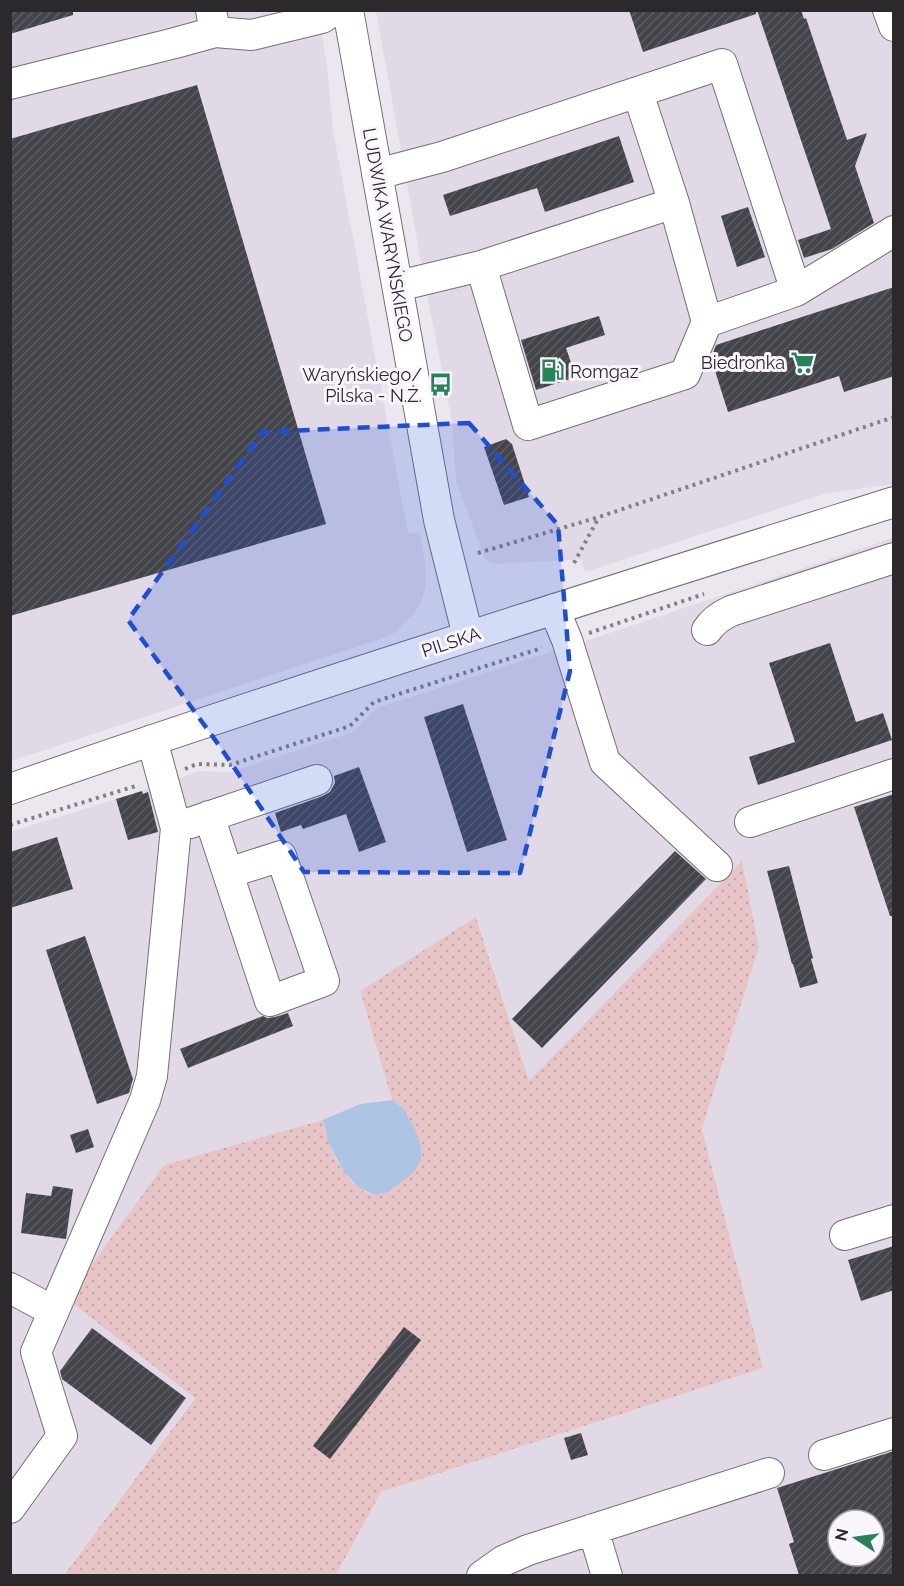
<svg xmlns="http://www.w3.org/2000/svg" width="904" height="1586" viewBox="0 0 904 1586" font-family="Raleway,sans-serif">
<style>
.built{fill:#e2d9e7;fill-rule:evenodd}
.grass{fill:url(#grass-dots)}
.water{fill:#adc5e3}
.building{fill:url(#building-hatch);fill-rule:evenodd}
.lines{fill:none;stroke-linecap:round;stroke-linejoin:round}
.minor-casing{stroke:#746f76;stroke-width:32}
.path{stroke:#837f85;stroke-width:4;stroke-dasharray:3 4.5;stroke-linecap:butt}
.minor{stroke:#fff;stroke-width:30}
.marked{fill:#1d4ed8;fill-opacity:0.2;stroke:#1d4ed8;stroke-width:4.5;stroke-dasharray:12 8;stroke-linejoin:round}
.labels{text-anchor:middle;dominant-baseline:central;stroke-width:6;stroke-linejoin:round;paint-order:stroke}
.street-label{font-size:18px;fill:#2b292c;stroke:#faf4fc}
.poi-label{font-size:18px;fill:#2b292c;stroke:#faf4fc;text-anchor:end}
</style>
<defs>
<pattern id="grass-dots" width="8" height="8" patternUnits="userSpaceOnUse" patternTransform="scale(1.5)"><rect width="8" height="8" fill="#e7c4c5"/><path d="M2 2h.1M6 6h.1" fill="none" stroke="#c6a8a9" stroke-width="1.8" stroke-linecap="round"/></pattern>
<pattern id="building-hatch" width="6" height="6" patternUnits="userSpaceOnUse" patternTransform="scale(1.5)"><rect width="6" height="6" fill="#44444b"/><path d="M-1 1l2-2M0 6l6-6M5 7l2-2" fill="none" stroke="#5d5d62"/></pattern>
</defs>
<rect width="100%" height="100%" fill="#ece7ef"/>
<path class="built" d="M 10,11 L 318,11 L 327,66 L 333,130 L 408,533 L 420,532 L 426,569 L 426,585 L 422,600 L 415,612 L 396,632 L 384,638 L 11,761 Z
M 376,11 L 893,11 L 893,484 L 824,494 L 585,572 L 581,559 L 496,564 L 491,563 L 485,559 L 456,481 L 452,422 L 424,279 Z
M 893,538 L 893,1575 L 336,1575 L 381,1492 L 763,1368 L 702,1129 L 759,947 L 742,861 L 529,1081 L 477,918 L 360,991 L 392,1100 L 360,1104 L 323,1120 L 164,1165 L 195,1397 L 63,1575 L 11,1575 L 10,832 L 165,784 L 198,771 L 231,772 L 353,732 L 377,708 L 600,636 ZM 838,1520 L 874,1520 L 874,1556 L 838,1556 Z"/>
<path class="grass" d="M 742,861 L 759,947 L 702,1129 L 763,1368 L 381,1492 L 336,1575 L 63,1576 L 195,1398 L 67,1299 L 164,1165 L 323,1120 C 326,1143 339,1171 358,1187 C 362,1191 369,1193 375,1195 L 403,1108 L 392,1100 L 360,991 L 476,917 L 529,1081 Z"/>
<path class="water" d="M 392,1100 L 403,1108 L 415,1129 L 421,1147 L 421,1160 L 413,1173 L 388,1192 L 375,1195 L 359,1188 L 344,1172 L 334,1154 L 328,1142 L 323,1120 L 360,1104 Z"/>
<path class="building" d="M 10,10 L 73,10 L 73,15 L 10,34 Z
M 629,10 L 756,10 L 756,14 L 643,52 Z
M 757,10 L 801,10 L 804,19 L 806,18 L 847,140 L 867,133 L 855,166 L 874,223 L 832,249 L 804,258 L 798,240 L 831,229 Z
M 197,85 L 326,524 L 10,616 L 10,139 Z
M 619,136 L 634,182 L 545,212 L 537,188 L 450,216 L 443,195 Z
M 748,207 L 765,257 L 737,267 L 721,216 Z
M 894,287 L 894,376 L 844,392 L 839,376 L 728,412 L 711,358 L 716,345 Z
M 599,316 L 605,335 L 566,348 L 576,377 L 536,390 L 521,340 Z
M 506,439 L 512,444 L 529,497 L 504,505 L 484,447 Z
M 830,643 L 856,722 L 883,713 L 892,740 L 758,785 L 749,757 L 795,742 L 769,663 Z
M 463,704 L 507,840 L 467,852 L 424,717 Z
M 359,767 L 386,842 L 359,852 L 346,814 L 303,829 L 301,825 L 281,832 L 275,813 L 323,796 L 330,792 L 335,783 L 334,776 Z
M 142,791 L 143,794 L 148,792 L 158,832 L 128,840 L 116,799 Z
M 894,794 L 894,916 L 890,916 L 854,807 Z
M 57,837 L 73,889 L 10,908 L 10,852 Z
M 675,851 L 706,879 L 542,1048 L 512,1019 Z
M 789,866 L 813,958 L 811,959 L 818,983 L 800,988 L 793,964 L 792,964 L 767,871 Z
M 85,936 L 133,1079 L 129,1093 L 97,1104 L 46,950 Z
M 288,1013 L 293,1026 L 188,1068 L 180,1049 L 263,1016 L 267,1018 L 275,1017 Z
M 88,1129 L 94,1147 L 76,1153 L 70,1135 Z
M 53,1186 L 73,1189 L 66,1239 L 21,1233 L 26,1193 L 51,1196 Z
M 894,1246 L 894,1290 L 861,1301 L 848,1260 Z
M 404,1327 L 421,1340 L 330,1459 L 313,1446 Z
M 92,1328 L 186,1398 L 151,1445 L 62,1379 L 60,1371 Z
M 581,1433 L 588,1455 L 571,1460 L 564,1438 Z
M 894,1451 L 894,1575 L 799,1575 L 789,1544 L 794,1542 L 777,1488 ZM 838,1520 L 874,1520 L 874,1556 L 838,1556 Z"/>
<g class="lines">
<defs>
<path id="minor" d="M 348,10 L 439,520 L 468,636
M 888,10 L 894,26
M 215,32 L 252,35 L 322,18 L 334,10
M 10,84 L 175,43 L 215,32 L 211,10
M 638,93 L 674,203 L 707,322
M 377,174 L 442,157 L 722,64 L 796,291
M 481,266 L 528,425 L 685,374 L 707,322 L 796,291 L 894,231
M 398,286 L 481,266 L 674,203
M 554,609 L 567,640 L 605,762 L 717,866
M 707,630 C 713,621 720,616 731,611 L 894,558
M 10,789 C 303,687 598,595 894,502
M 209,816 L 270,1001 L 324,981 L 281,856 L 228,873
M 750,822 L 894,774
M 190,823 L 317,780
M 845,1235 L 894,1220
M 10,1288 L 53,1311
M 824,1455 L 894,1433
M 10,1508 L 62,1436 L 36,1352 L 145,1100 L 152,1076 L 176,828 L 152,740
M 593,1529 L 607,1576
M 482,1576 L 503,1561 L 528,1550 L 769,1473"/>
</defs>
<use href="#minor" class="minor-casing"/>
<path class="path" d="M 478,553 L 599,517 L 894,417
M 574,563 L 599,517
M 589,633 L 704,594
M 185,769 L 197,764 L 230,765 L 350,726 L 374,702 L 542,648
M 10,825 L 139,785"/>
<use href="#minor" class="minor"/>
</g>
<path class="marked" d="M 469,423 L 558,525 L 570,671 L 520,873 L 304,872 L 221,748 L 128,620 L 262,432 Z"/>
<defs>
<symbol id="supermarket-bare" viewBox="-9 -9 18 18"><path d="M-6-5.5h2.5l.6 2H6L4.5 2H-2.5L-4.4-4H-6ZM-1.5 3.2a1.3 1.3 0 1 0 .1 0ZM3 3.2a1.3 1.3 0 1 0 .1 0Z" fill="#26845b" stroke="#faf4fc" stroke-width="2.5" paint-order="stroke"/></symbol>
<symbol id="fuel-bare" viewBox="-9 -9 18 18"><path d="M-5.5-6h7V0h2V4h1.3V-2.5L3-4.5l.8-.8L6-3V5H2.5V1h-1V6h-7ZM-4.2-4.7v3.2H.2V-4.7Z" fill="#26845b" stroke="#faf4fc" stroke-width="2.5" paint-order="stroke"/></symbol>
<symbol id="bus-bare" viewBox="-9 -9 18 18"><path d="M-5-6H5V4H4V6H2V4H-2V6H-4V4H-5ZM-3.5-4V0h7V-4ZM-3.5 1.2v1.5H-2V1.2ZM2 1.2v1.5H3.5V1.2Z" fill="#26845b" stroke="#faf4fc" stroke-width="2.5" paint-order="stroke"/></symbol>
</defs>
<g fill-rule="evenodd">
<use href="#supermarket-bare" x="786" y="346" width="33" height="33"/>
<use href="#fuel-bare" x="536" y="354" width="33" height="33"/>
<use href="#bus-bare" x="424" y="368" width="33" height="33"/>
</g>
<g class="labels">
<g class="street-label">
<text transform="translate(388 235) rotate(80)">LUDWIKA WARYŃSKIEGO</text>
<text transform="translate(451 642) rotate(-18)">PILSKA</text>
</g>
<g class="poi-label">
<text x="785" y="362">Biedronka</text>
<text x="570" y="371" text-anchor="start">Romgaz</text>
<text x="422" y="374">Waryńskiego/<tspan x="422" dy="21">Pilska - N.Ż.</tspan></text>
</g>
</g>
<rect width="904" height="1586" fill="none" stroke="#2b292c" stroke-width="24"/>
<g transform="translate(856 1538) rotate(283)"><circle r="28" fill="#faf4fc" stroke="#a7a3a9" stroke-width="1.5"/>
<path d="M0-4.5L10 22L0 15L-10 22Z" fill="#26845b"/>
<text y="-9" font-size="16" font-weight="bold" text-anchor="middle" fill="#2b292c">N</text>
</g>
</svg>
